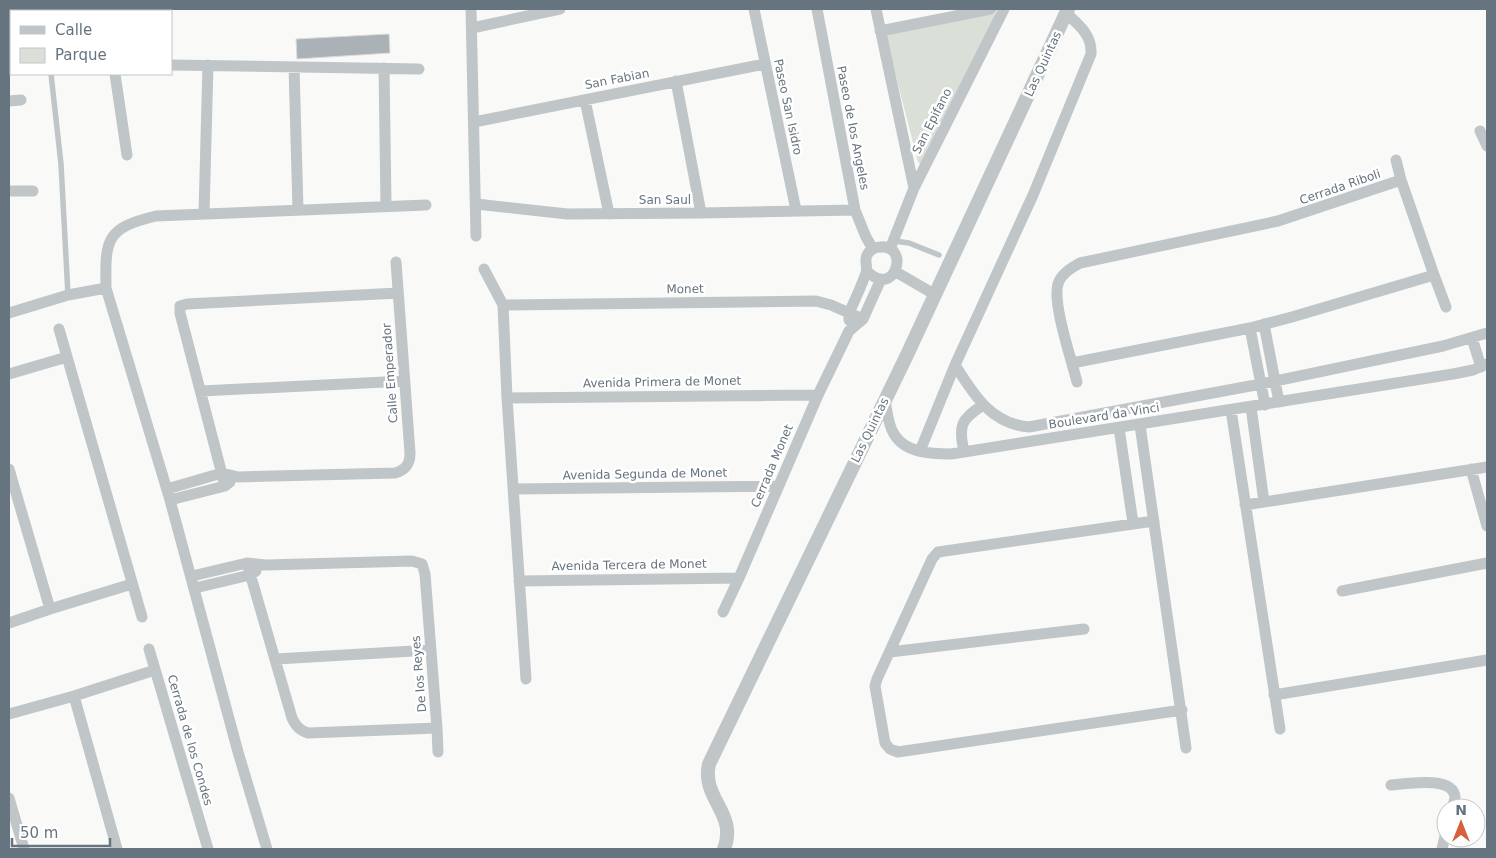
<svg xmlns="http://www.w3.org/2000/svg" width="1496" height="858" viewBox="0 0 1496 858" font-family="'DejaVu Sans',sans-serif">
<style>
.green{fill:#dadfd8}
.building{fill:#aab1b7;stroke:#dadad9}
.lines{fill:none;stroke-linecap:round;stroke-linejoin:round}
.service{stroke:#c0c5c8;stroke-width:5.5}
.minor{stroke:#c0c5c8;stroke-width:11}
.tertiary{stroke:#c0c5c8;stroke-width:14}
.labels{text-anchor:middle;dominant-baseline:central;stroke-width:5;stroke-linejoin:round;paint-order:stroke}
.street-label{font-size:12px;fill:#66747f;stroke:#fff}
</style>
<rect width="100%" height="100%" fill="#f9f9f7"/>
<path class="green" d="M 999,13 L 922,166 L 918,162 L 885,34 Z"/>
<path class="building" d="M 389,34 L 390,53 L 297,59 L 296,39 Z"/>
<g class="lines">
<path class="service" d="M 44,9 L 44,11
M 51,74 L 61,164 L 68,295
M 894,241 L 909,243 L 939,255"/>
<path class="minor" d="M 471,9 L 476,236
M 754,9 L 796,210
M 817,9 L 855,210 L 866,237 L 873,249
M 876,9 L 914,188
M 472,28 L 560,9
M 880,31 L 991,9
M 171,65 L 419,69
M 294,67 L 298,210
M 384,68 L 386,206
M 115,74 L 127,155
M 676,81 L 701,213
M 585,100 L 609,214
M 9,101 L 21,100
M 474,122 L 765,64
M 1480,131 L 1487,146
M 1396,160 L 1401,180
M 9,191 L 33,191
M 476,204 L 567,214 L 701,213 L 855,210
M 204,213 L 208,65
M 890,249 L 914,188 L 1004,9
M 484,269 L 503,305 L 507,398 L 526,679
M 896,272 L 934,294
M 1434,275 L 1446,307
M 503,305 L 816,301 L 831,305 L 863,319
M 9,313 L 68,295 L 106,288
M 849,320 L 849,313 C 855,300 861,287 866,273 C 868,267 864,261 867,255 C 870,250 875,247 880,247 C 911,244 895,300 867,271
M 1264,324 L 1279,402
M 1250,328 L 1265,405
M 59,329 L 142,617
M 1472,338 L 1481,367
M 1072,363 L 1250,328 L 1292,317 L 1434,275 L 1401,180 L 1278,221 L 1080,263 C 1071,268 1061,274 1058,284 C 1052,303 1072,361 1077,382
M 955,365 C 974,395 991,424 1029,427 L 1261,384 L 1443,346 L 1487,333
M 9,374 L 67,357
M 201,391 L 405,381
M 507,398 L 818,395
M 885,400 C 887,411 888,425 894,434 C 905,453 931,454 951,454 L 1453,374 L 1473,370 L 1487,364
M 1251,407 L 1264,502
M 1231,410 L 1280,729
M 1140,425 L 1186,748
M 1119,428 L 1133,523
M 920,451 L 955,365 L 1033,195 L 1091,54 C 1092,35 1080,26 1066,13
M 964,451 C 958,426 961,419 983,405
M 9,469 L 50,609
M 1471,469 L 1487,526
M 225,486 L 180,313 L 180,306 L 187,304 L 398,293
M 167,489 L 222,473 L 238,477 L 395,473 C 406,470 410,464 410,453 L 396,262
M 513,489 L 778,486
M 170,500 L 225,486 L 230,482
M 1245,505 L 1487,467
M 1154,521 L 938,552 L 932,559 L 877,679 L 875,686 L 885,743 L 890,749 L 898,752 L 1182,710
M 192,576 L 247,563 L 266,565 L 412,561 L 422,564 L 425,574 L 437,728 L 308,733 C 299,730 296,726 292,718 L 247,563
M 519,581 L 739,578
M 195,588 L 250,575 L 256,571
M 1342,591 L 1487,563
M 723,612 L 739,578 L 818,395 L 849,331 L 863,319 L 881,279
M 9,623 L 50,609 L 132,584
M 149,649 L 208,849
M 890,652 L 1084,629
M 276,659 L 431,650
M 1274,695 L 1487,660
M 74,696 L 117,849
M 9,714 L 74,696 L 155,670
M 437,728 L 438,752
M 1391,785 C 1405,784 1453,775 1455,797 C 1455,800 1453,805 1452,808
M 9,798 L 24,849
M 267,849 L 238,752 L 170,500 L 106,288 C 105,239 106,228 156,216 L 426,205
M 1442,849 L 1446,832"/>
<path class="tertiary" d="M 724,849 C 738,813 701,799 709,764 L 906,357 L 1068,9"/>
</g>
<g class="labels">
<g class="street-label">
<text transform="translate(1043 64) rotate(-65)">Las Quintas</text>
<text transform="translate(617 79) rotate(-11)">San Fabian</text>
<text transform="translate(788 107) rotate(78)">Paseo San Isidro</text>
<text transform="translate(932 121) rotate(-63)">San Epifano</text>
<text transform="translate(853 128) rotate(79)">Paseo de los Angeles</text>
<text transform="translate(1340 187) rotate(-19)">Cerrada Riboli</text>
<text x="665" y="200">San Saul</text>
<text transform="translate(685 289) rotate(-1)">Monet</text>
<text transform="translate(390 373) rotate(-94)">Calle Emperador</text>
<text transform="translate(662 382) rotate(-1)">Avenida Primera de Monet</text>
<text transform="translate(1104 416) rotate(-9)">Boulevard da Vinci</text>
<text transform="translate(870 430) rotate(-64)">Las Quintas</text>
<text transform="translate(772 466) rotate(-67)">Cerrada Monet</text>
<text transform="translate(645 474) rotate(-1)">Avenida Segunda de Monet</text>
<text transform="translate(629 565) rotate(-1)">Avenida Tercera de Monet</text>
<text transform="translate(419 674) rotate(-95)">De los Reyes</text>
<text transform="translate(190 740) rotate(74)">Cerrada de los Condes</text>
</g>
</g>
<rect width="1496" height="858" fill="none" stroke="#66747f" stroke-width="20"/>
<rect x="10" y="10" width="162" height="65" fill="#ffffff" stroke="#c2c7cc"/>
<rect x="20" y="26" width="25" height="8" fill="#c0c5c8" stroke="#c2c7cc"/>
<text x="55" y="35" font-size="15" fill="#66747f">Calle</text>
<rect x="20" y="48" width="25" height="15" fill="#dadfd8" stroke="#c2c7cc"/>
<text x="55" y="60" font-size="15" fill="#66747f">Parque</text>
<g transform="translate(1461 823)"><circle r="24" fill="#ffffff" stroke="#c2c7cc"/>
<path d="M0-4L9 19L0 12L-9 19Z" fill="#d4613b"/>
<text y="-8" font-size="14" font-weight="bold" text-anchor="middle" fill="#66747f">N</text>
</g>
<path d="M12 838v8h98v-8" fill="none" stroke="#66747f" stroke-width="2.5"/>
<text x="20" y="838" font-size="15" fill="#66747f" stroke="#ffffff" stroke-width="4" paint-order="stroke">50 m</text>
</svg>
